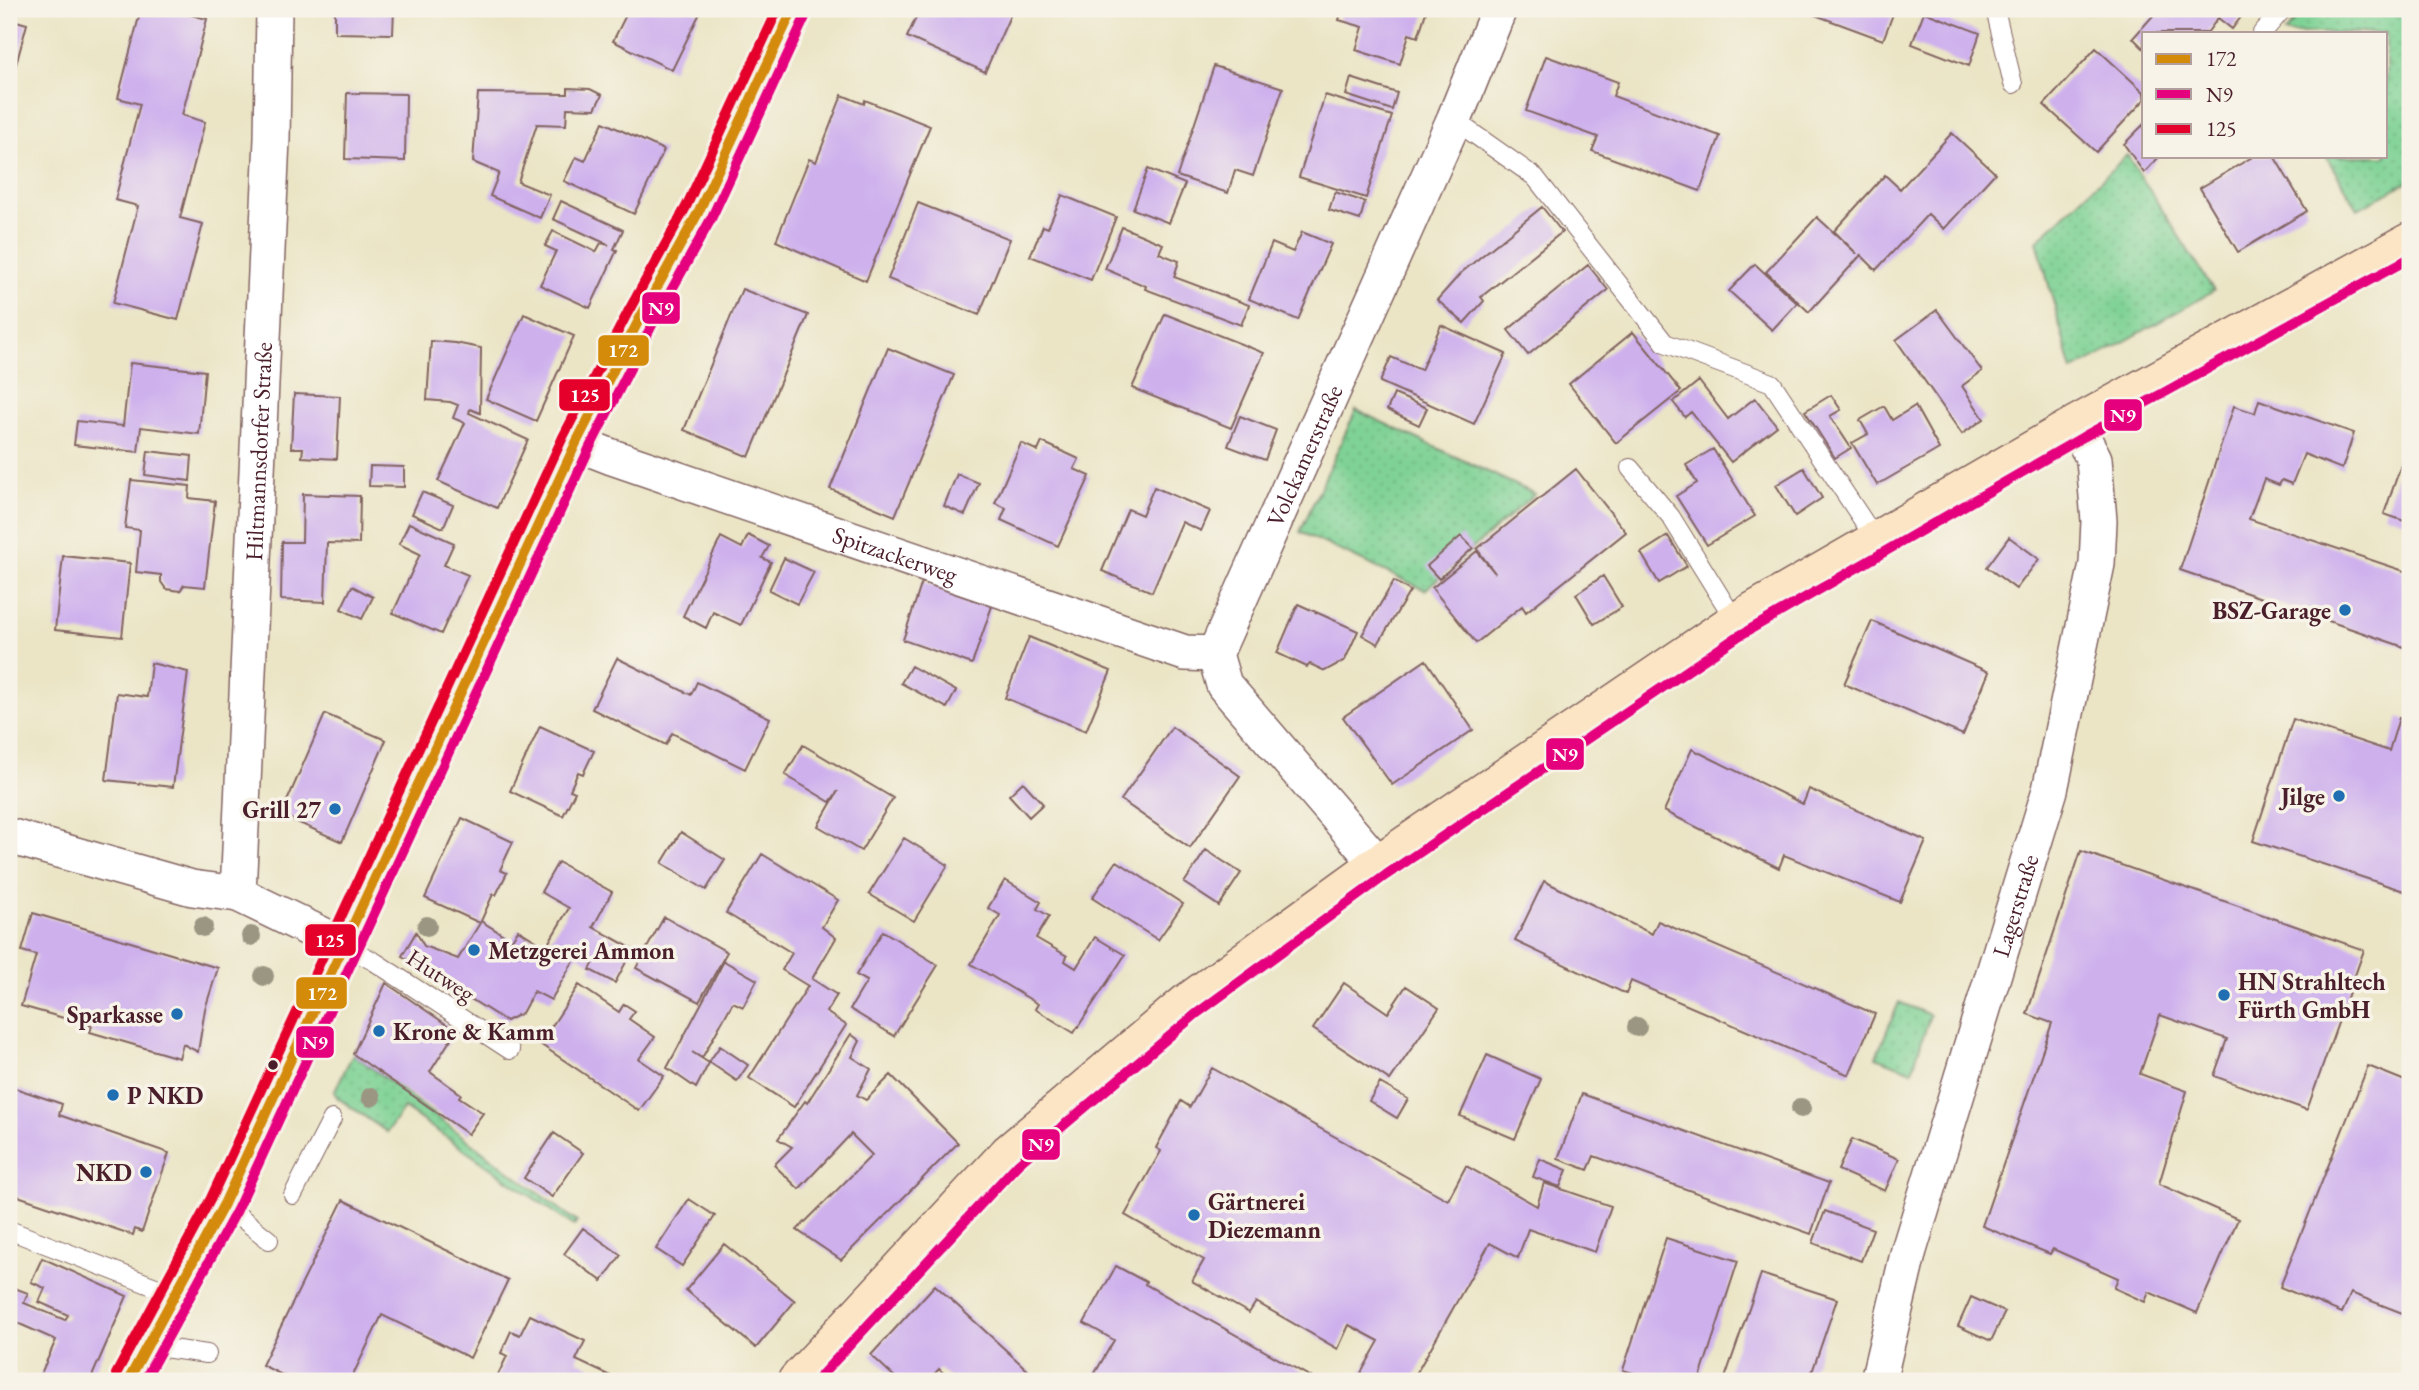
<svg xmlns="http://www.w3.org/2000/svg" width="2419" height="1390" viewBox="0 0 2419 1390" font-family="'EB Garamond',serif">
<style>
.grass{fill:url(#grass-dots);stroke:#647860;stroke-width:2}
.building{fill:#ceb0ed}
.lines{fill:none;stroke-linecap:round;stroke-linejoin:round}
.lane-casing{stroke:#826461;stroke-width:20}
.street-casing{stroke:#826461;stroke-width:38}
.secondary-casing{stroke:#826461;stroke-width:41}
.lane{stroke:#fff;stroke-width:18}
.street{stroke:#fff;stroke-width:35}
.secondary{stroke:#fce5c4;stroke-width:38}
.bus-1-casing{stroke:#f7f3e8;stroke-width:16}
.bus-2-casing{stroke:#f7f3e8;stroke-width:16}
.bus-3-casing{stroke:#f7f3e8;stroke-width:16}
.bus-1{stroke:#d48b09;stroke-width:10}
.bus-2{stroke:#e5007d;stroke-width:10}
.bus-3{stroke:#e4002b;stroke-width:10}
.tree{fill:#9b9682}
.poi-dot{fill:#1f6fb2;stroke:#f7f3e8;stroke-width:2.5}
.bus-dot{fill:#4a1f2b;stroke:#f7f3e8;stroke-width:2.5}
.labels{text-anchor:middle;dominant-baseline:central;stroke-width:7;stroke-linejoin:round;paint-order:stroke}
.street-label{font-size:24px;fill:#4a1f2b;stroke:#f7f3e8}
.poi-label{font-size:24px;font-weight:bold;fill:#4a1f2b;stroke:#f7f3e8;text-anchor:end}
.line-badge{stroke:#f7f3e8;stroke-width:2.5}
.badge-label{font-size:19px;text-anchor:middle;font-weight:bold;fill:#fff}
</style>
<defs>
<pattern id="grass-dots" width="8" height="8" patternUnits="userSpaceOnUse" patternTransform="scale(1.75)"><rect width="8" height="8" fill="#7fd295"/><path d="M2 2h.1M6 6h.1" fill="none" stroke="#6fb481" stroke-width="1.8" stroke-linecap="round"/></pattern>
</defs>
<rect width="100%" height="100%" fill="#f7f3e8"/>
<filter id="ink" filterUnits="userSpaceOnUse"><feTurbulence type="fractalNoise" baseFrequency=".0143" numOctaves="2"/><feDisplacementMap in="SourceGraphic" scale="14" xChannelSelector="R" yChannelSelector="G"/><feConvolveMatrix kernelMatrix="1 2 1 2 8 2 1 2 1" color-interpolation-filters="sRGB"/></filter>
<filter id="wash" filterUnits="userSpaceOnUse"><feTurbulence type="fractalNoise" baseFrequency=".00686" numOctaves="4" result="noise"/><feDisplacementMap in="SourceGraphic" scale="28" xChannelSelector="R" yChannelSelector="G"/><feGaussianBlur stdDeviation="1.57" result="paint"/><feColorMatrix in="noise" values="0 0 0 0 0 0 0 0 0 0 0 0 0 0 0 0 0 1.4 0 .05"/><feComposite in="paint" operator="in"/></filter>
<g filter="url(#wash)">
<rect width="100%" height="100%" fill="#ebe5c6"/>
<path class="grass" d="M 2304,9 L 2391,9 L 2410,19 L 2410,180 L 2358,209 L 2326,156 L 2386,156 L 2386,33 L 2285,33 Z
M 2127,155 L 2214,291 L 2072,371 L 2037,241 Z
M 1356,410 L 1535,494 L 1425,590 L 1300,532 Z
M 1899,1002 L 1930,1015 L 1912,1071 L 1876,1057 Z
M 353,1054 L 577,1222 L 574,1226 L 404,1108 L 387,1132 L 338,1098 L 334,1092 Z"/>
<g id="blocks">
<path class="building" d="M 141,9 L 168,9 L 207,19 L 182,115 L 205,122 L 180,218 L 203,224 L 178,320 L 113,303 L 138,206 L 115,200 L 140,104 L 118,98 Z
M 335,9 L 394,9 L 393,34 L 335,33 Z
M 629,9 L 692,9 L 700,13 L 672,70 L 613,41 Z
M 920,9 L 1013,9 L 985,72 L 907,37 Z
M 1342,9 L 1427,9 L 1418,37 L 1409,34 L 1400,64 L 1356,50 L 1363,27 L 1339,20 Z
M 1799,9 L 1895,9 L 1883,40 Z
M 2159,9 L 2239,9 L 2244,13 L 2232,29 L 2218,18 L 2207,33 L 2144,33 L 2144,49 L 2133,38 Z
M 1924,12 L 1980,33 L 1969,66 L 1912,44 Z
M 9,19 L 27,24 L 10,87 L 9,87 Z
M 2096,48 L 2144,92 L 2144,100 L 2096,152 L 2044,105 Z
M 1546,56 L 1618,82 L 1613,96 L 1720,136 L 1700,191 L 1592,151 L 1598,137 L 1526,111 Z
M 1214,66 L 1283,88 L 1253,176 L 1235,170 L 1228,193 L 1177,176 Z
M 1351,78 L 1397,93 L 1392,110 L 1346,95 Z
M 568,88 L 590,89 L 602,95 L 595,109 L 567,108 L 566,125 L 537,124 L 518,182 L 550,195 L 540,218 L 490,196 L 499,173 L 473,162 L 478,93 L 568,94 Z
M 347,93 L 406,94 L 405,161 L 345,159 Z
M 842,95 L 864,104 L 865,100 L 930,126 L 866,281 L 776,241 L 809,159 L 816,162 Z
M 1325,95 L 1392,116 L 1366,198 L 1299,177 Z
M 603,122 L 664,150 L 634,214 L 564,181 L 576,157 L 585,161 Z
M 2144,124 L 2144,156 L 2160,156 L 2144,173 L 2124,144 Z
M 1952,133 L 1995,173 L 1944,229 L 1928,214 L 1876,270 L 1861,255 L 1809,312 L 1766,272 L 1817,217 L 1857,254 L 1834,231 L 1885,175 L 1900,189 Z
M 2254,156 L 2274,156 L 2307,211 L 2238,252 L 2200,188 Z
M 1148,169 L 1185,184 L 1169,223 L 1133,209 Z
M 1335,192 L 1365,202 L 1360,220 L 1329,210 Z
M 1062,195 L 1116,217 L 1091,280 L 1030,256 L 1043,226 L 1048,228 Z
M 561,201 L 623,230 L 614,249 L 617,250 L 590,308 L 540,285 L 556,251 L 545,246 L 553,231 L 596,252 L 601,243 L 609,245 L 553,219 Z
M 918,203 L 1010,239 L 979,315 L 888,279 Z
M 1542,207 L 1562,232 L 1481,297 L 1484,301 L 1464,323 L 1437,300 L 1462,272 Z
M 1122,227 L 1163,244 L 1159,253 L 1179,261 L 1174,277 L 1249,305 L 1241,325 L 1145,289 L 1146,286 L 1105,269 Z
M 1302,232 L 1331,244 L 1298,320 L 1249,299 L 1272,243 L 1293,252 Z
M 1755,264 L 1797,303 L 1772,330 L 1729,291 Z
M 1588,265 L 1608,290 L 1528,355 L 1508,330 Z
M 742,289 L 808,315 L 749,457 L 684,430 Z
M 1937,310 L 1982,371 L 1962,386 L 1984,419 L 1962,434 L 1896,340 Z
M 524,314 L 574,336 L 536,421 L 486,399 Z
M 1165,314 L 1264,353 L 1231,428 L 1132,388 Z
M 1441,325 L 1506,354 L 1474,424 L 1380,382 L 1391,357 L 1421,370 Z
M 1633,332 L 1681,391 L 1616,443 L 1569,384 Z
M 431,341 L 455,343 L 481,348 L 480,413 L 470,409 L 469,413 L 528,440 L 497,508 L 438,481 L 465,423 L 453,418 L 458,405 L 450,402 L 427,400 Z
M 888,348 L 954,375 L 895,516 L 830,489 Z
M 130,363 L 205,371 L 199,434 L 141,427 L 138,452 L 74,445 L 77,421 L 123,426 Z
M 1699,381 L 1728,419 L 1755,398 L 1777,426 L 1731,462 L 1691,412 L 1685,417 L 1673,402 Z
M 294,394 L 340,396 L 337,459 L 302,457 L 303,448 L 291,448 Z
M 1394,394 L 1427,408 L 1419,425 L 1387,410 Z
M 1831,395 L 1841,410 L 1830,416 L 1851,448 L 1835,458 L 1805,411 Z
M 2259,400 L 2354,433 L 2342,469 L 2304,454 L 2292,484 L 2282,480 L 2279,485 L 2264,479 L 2249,519 L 2410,573 L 2410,649 L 2180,570 L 2234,406 L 2255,413 Z
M 1884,406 L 1892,420 L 1915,406 L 1939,449 L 1877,485 L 1852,443 L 1868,434 L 1860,420 Z
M 1240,416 L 1276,430 L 1265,460 L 1228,446 Z
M 1042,442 L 1079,459 L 1074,469 L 1090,476 L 1058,546 L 1001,520 L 1006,508 L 995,503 L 1021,443 L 1038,451 Z
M 2407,448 L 2410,449 L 2410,523 L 2384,514 Z
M 1713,449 L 1755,516 L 1707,545 L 1676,496 L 1697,483 L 1686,465 Z
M 148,451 L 192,456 L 190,481 L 145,475 Z
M 370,466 L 404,467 L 404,487 L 369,486 Z
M 1804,468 L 1822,498 L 1795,516 L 1776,485 Z
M 1576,469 L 1626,532 L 1526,612 L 1522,606 L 1476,643 L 1432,588 L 1477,551 L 1495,573 L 1477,549 Z
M 957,474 L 979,483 L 965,515 L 944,506 Z
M 131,480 L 190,486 L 189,498 L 215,501 L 205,587 L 184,585 L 180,591 L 166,589 L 161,582 L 161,575 L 136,572 L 140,530 L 125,528 Z
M 1154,487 L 1210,511 L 1201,531 L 1182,522 L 1152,592 L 1102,571 L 1128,509 L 1142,515 Z
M 422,492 L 453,505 L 443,528 L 412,514 Z
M 303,494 L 360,496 L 359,544 L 327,543 L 325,602 L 281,600 L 282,542 L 302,542 Z
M 409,523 L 454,543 L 444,565 L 468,575 L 441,634 L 393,613 L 420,554 L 399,544 Z
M 748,535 L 769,546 L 762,558 L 771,562 L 741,625 L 713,612 L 706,628 L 683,616 L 721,537 L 742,548 Z
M 1461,536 L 1473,548 L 1439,579 L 1427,566 Z
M 1668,536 L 1687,566 L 1659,583 L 1641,553 Z
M 2009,537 L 2039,559 L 2016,589 L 1987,567 Z
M 63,556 L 130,563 L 122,637 L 55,630 Z
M 784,558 L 814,572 L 797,604 L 769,590 Z
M 1603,576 L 1622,607 L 1594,624 L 1576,594 Z
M 1394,581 L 1410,591 L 1378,644 L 1362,635 Z
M 922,582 L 992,606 L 972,664 L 903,640 Z
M 352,586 L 373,597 L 362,619 L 341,609 Z
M 1298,604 L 1358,631 L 1345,660 L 1325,671 L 1310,664 L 1307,667 L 1277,653 Z
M 1872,621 L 1989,672 L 1963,735 L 1844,684 Z
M 1029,637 L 1111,671 L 1086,731 L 1005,698 Z
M 617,658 L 691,695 L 697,682 L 770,718 L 745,769 L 672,733 L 666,745 L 592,709 Z
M 1426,660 L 1473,730 L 1392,785 L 1343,717 Z
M 151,663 L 188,672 L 173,787 L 106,780 L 117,693 L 147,697 Z
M 911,666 L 956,691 L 947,708 L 901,683 Z
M 325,714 L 386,740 L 342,842 L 281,815 Z
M 2399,718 L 2410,721 L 2410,893 L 2253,841 L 2293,719 L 2389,751 Z
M 540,726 L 594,751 L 583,774 L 578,772 L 570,790 L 575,792 L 563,816 L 510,791 Z
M 1172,727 L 1240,776 L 1190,848 L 1121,800 Z
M 803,745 L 893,798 L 861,851 L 818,826 L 838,791 L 830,802 L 785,775 Z
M 1692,749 L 1803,804 L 1809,789 L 1926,841 L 1900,902 L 1784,855 L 1779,868 L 1664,811 Z
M 1023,782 L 1043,804 L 1029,817 L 1009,795 Z
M 462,818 L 513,842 L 500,870 L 507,873 L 496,895 L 493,894 L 481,921 L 512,940 L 518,930 L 546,947 L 569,908 L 541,892 L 558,862 L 612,892 L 593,927 L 633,949 L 615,983 L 590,970 L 593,964 L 577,955 L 551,1000 L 534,991 L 522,1013 L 506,1021 L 402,956 L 416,932 L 424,946 L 458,959 L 480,923 L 425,898 Z
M 681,832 L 725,860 L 706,890 L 662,863 Z
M 904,838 L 948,865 L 914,921 L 869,894 Z
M 1206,850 L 1241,873 L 1219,906 L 1184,883 Z
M 2081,851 L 2364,950 L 2307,1110 L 2214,1076 L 2227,1039 L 2160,1015 L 2140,1074 L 2187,1091 L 2159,1184 L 2238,1219 L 2197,1313 L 2149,1292 L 2145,1302 L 2114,1288 L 2118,1278 L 2053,1249 L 2050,1254 L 1982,1226 L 2052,1023 L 2027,1014 Z
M 762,854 L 838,900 L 822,927 L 836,938 L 812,979 L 837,995 L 826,1012 L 846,1025 L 794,1107 L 749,1078 L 808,986 L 782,970 L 792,953 L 726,913 Z
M 1117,861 L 1183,904 L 1158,940 L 1092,898 Z
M 1005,880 L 1041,902 L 1037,909 L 1049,916 L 1036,938 L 1067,956 L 1065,961 L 1076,968 L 1095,937 L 1125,955 L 1074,1033 L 1035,1009 L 1038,1004 L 971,964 L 1000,915 L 988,908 Z
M 1544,881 L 1652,934 L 1658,921 L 1875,1014 L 1849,1075 L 1631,981 L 1626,994 L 1515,941 Z
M 33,913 L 218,968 L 205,1009 L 198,1052 L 183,1044 L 179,1058 L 90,1032 L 92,1026 L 21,1006 L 36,955 L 22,951 Z
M 664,917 L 727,952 L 699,1002 L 636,968 Z
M 883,931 L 938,965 L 894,1036 L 850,1009 L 867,981 L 856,975 Z
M 724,961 L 757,980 L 743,1007 L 733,1002 L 702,1058 L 692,1052 L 709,1063 L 696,1088 L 667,1068 Z
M 386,983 L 456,1031 L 430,1072 L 461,1094 L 459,1097 L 483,1113 L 468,1134 L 353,1054 Z
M 1344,983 L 1388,1013 L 1406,986 L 1439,1008 L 1390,1080 L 1313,1029 Z
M 579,985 L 619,1012 L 624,1004 L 635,1011 L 629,1019 L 655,1037 L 639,1059 L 664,1076 L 639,1111 L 540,1044 Z
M 851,1034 L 860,1041 L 852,1057 L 871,1069 L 857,1095 L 866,1100 L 891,1075 L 958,1143 L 841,1260 L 797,1230 L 872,1155 L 851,1134 L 799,1189 L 774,1165 L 792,1147 L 778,1139 L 805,1101 L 807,1103 Z
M 720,1046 L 748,1065 L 737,1081 L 709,1062 Z
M 1487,1055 L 1541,1079 L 1515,1139 L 1460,1116 Z
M 2368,1066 L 2410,1083 L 2410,1316 L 2351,1293 L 2342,1313 L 2280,1287 Z
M 1212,1068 L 1448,1200 L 1466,1166 L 1537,1206 L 1544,1183 L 1611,1206 L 1595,1252 L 1528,1229 L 1518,1258 L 1490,1243 L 1412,1381 L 1375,1381 L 1361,1373 L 1379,1341 L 1349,1325 L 1338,1349 L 1256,1302 L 1249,1313 L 1192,1281 L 1204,1260 L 1125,1215 L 1161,1151 L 1156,1148 L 1181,1101 L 1190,1107 Z
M 1380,1083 L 1408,1099 L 1397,1118 L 1369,1101 Z
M 9,1086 L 62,1104 L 59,1115 L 169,1153 L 142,1232 L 135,1229 L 133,1235 L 9,1193 Z
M 1582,1094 L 1829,1183 L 1811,1234 L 1594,1156 L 1588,1170 L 1558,1159 Z
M 554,1133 L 583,1153 L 552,1197 L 524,1178 Z
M 1852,1139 L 1899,1159 L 1885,1191 L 1838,1170 Z
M 1540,1159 L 1567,1170 L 1560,1187 L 1533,1177 Z
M 689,1199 L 715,1216 L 682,1266 L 656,1249 Z
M 343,1200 L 508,1280 L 470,1358 L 382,1315 L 350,1381 L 294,1381 L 262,1365 Z
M 1825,1211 L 1873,1229 L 1861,1261 L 1813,1243 Z
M 583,1228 L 621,1255 L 602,1281 L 564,1254 Z
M 1666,1238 L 1738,1261 L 1699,1381 L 1659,1381 L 1623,1370 Z
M 724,1244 L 795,1301 L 756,1348 L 686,1290 Z
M 42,1258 L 127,1296 L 90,1381 L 46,1381 L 39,1378 L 56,1340 L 15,1322 L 13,1329 L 9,1327 L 9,1286 L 28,1293 L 24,1303 L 65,1320 L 68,1315 L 39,1302 L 45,1288 L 31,1282 Z
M 1116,1266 L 1146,1282 L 1145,1284 L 1318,1381 L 1109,1381 L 1095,1373 L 1114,1340 L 1084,1323 Z
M 1761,1274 L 1837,1299 L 1809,1381 L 1724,1381 Z
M 935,1285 L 1034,1376 L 1030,1381 L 952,1381 L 939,1369 L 928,1381 L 899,1381 L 871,1355 Z
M 1971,1297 L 2005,1312 L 1991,1341 L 1958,1326 Z
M 530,1315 L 585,1341 L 576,1360 L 621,1381 L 495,1381 L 507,1356 L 501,1353 L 511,1331 L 520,1335 Z"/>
</g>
</g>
<g filter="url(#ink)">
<use href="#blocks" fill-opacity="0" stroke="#826461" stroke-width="2"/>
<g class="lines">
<defs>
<path id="lane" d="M 1995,9 L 2013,84
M 2262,33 L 2283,9
M 1454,120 L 1535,177 L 1665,343 L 1772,383 L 1876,540
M 1630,468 L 1671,517 L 1736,622
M 343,945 L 375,962 L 510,1050
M 293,1195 L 332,1119
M 224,1204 L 269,1240
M 9,1230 L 176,1295
M 149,1346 L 207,1354"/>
<g id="street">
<path id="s1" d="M 576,443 L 612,457 L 1185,653 L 1215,654"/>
<path d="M 9,836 L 192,888 L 238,894 L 343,945"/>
<path id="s2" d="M 1378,864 L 1224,685 L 1215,654 L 1454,120 L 1499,9"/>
<path id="s3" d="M 238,894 L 272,139 L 274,9"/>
<path id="s4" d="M 1878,1381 L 1909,1250 L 2050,790 L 2097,564 L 2099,521 L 2094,459 L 2076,425"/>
</g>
<path id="secondary" d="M 128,1381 L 224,1204 L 420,777 L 576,443 L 640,318 L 698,213 L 793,9
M 797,1381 L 1009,1153 L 1187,1003 L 1378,864 L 1730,625 L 2076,425 L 2410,242"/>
</defs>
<use href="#lane" class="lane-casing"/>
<use href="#street" class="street-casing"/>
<use href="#secondary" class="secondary-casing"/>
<use href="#lane" class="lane"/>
<use href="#street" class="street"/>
<use href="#secondary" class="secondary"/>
<defs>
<path id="bus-1" d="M 128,1381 L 224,1204 L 576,443 L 640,318 L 698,213 L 793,9"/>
<path id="bus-2" d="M 144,1381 L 237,1210 L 589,449 L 652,325 L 711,219 L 806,15
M 816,1381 L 1019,1163 L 1196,1014 L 1386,875 L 1737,637 L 2083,437 L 2410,258"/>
<path id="bus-3" d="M 116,1374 L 211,1198 L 563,437 L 628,312 L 686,207 L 778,9"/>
</defs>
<use href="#bus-1" class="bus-1-casing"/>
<use href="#bus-2" class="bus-2-casing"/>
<use href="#bus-3" class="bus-3-casing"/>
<use href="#bus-1" class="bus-1"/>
<use href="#bus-2" class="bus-2"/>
<use href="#bus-3" class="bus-3"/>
</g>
<g class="tree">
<circle cx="427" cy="926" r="10"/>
<circle cx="203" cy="927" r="10"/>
<circle cx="251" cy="936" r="10"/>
<circle cx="264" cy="976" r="10"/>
<circle cx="1637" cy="1027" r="10"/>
<circle cx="371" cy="1097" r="10"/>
<circle cx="1801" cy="1108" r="10"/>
</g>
</g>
<g class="poi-dot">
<circle cx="2345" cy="610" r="7"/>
<circle cx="2339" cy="796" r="7"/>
<circle cx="335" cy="809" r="7"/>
<circle cx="474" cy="950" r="7"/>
<circle cx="2224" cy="995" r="7"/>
<circle cx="177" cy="1014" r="7"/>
<circle cx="379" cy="1031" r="7"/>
<circle cx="113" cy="1095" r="7"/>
<circle cx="146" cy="1172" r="7"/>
<circle cx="1194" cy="1215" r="7"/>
</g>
<circle class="bus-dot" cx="273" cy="1065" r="6"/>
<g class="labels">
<g class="street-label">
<text stroke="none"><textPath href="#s3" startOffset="443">Hiltmannsdorfer Straße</textPath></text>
<text stroke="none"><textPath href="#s2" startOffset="486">Volckamerstraße</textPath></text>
<text stroke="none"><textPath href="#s1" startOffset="338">Spitzackerweg</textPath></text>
<text stroke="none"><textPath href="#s4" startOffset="495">Lagerstraße</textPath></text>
<text transform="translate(441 975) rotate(33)">Hutweg</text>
</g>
<g class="poi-label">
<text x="2331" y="610">BSZ-Garage</text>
<text x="2325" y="796">Jilge</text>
<text x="321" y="809">Grill 27</text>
<text x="488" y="950" text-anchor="start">Metzgerei Ammon</text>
<text x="2238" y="981" text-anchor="start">HN Strahltech<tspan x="2238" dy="28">Fürth GmbH</tspan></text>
<text x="163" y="1014">Sparkasse</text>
<text x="393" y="1031" text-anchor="start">Krone &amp; Kamm</text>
<text x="127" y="1095" text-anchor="start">P NKD</text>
<text x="132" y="1172">NKD</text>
<text x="1208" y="1201" text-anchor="start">Gärtnerei<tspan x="1208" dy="28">Diezemann</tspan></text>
</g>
</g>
<g class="line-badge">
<rect x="641" y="291" width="40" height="34" rx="7" fill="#e5007d"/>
<rect x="597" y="334" width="53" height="33" rx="7" fill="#d48b09"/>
<rect x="558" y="378" width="53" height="34" rx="7" fill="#e4002b"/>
<rect x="2103" y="398" width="40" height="34" rx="7" fill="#e5007d"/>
<rect x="1545" y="737" width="40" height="34" rx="7" fill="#e5007d"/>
<rect x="304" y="923" width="53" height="34" rx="7" fill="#e4002b"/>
<rect x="295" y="976" width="53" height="34" rx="7" fill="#d48b09"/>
<rect x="295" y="1025" width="40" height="34" rx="7" fill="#e5007d"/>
<rect x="1021" y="1128" width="40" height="33" rx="7" fill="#e5007d"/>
</g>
<g class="badge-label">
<text x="661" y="315">N9</text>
<text x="623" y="357">172</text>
<text x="585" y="402">125</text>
<text x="2123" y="422">N9</text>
<text x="1565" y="761">N9</text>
<text x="330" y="947">125</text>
<text x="322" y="1000">172</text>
<text x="315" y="1049">N9</text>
<text x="1041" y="1151">N9</text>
</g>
<rect width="2419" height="1390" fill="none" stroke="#f7f3e8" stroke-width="35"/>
<rect x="2142" y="32" width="245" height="126" fill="#f7f3e8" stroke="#b29e9c" stroke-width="2"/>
<rect x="2156" y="54" width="35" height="10" fill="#d48b09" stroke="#b29e9c" stroke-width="2"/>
<text x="2206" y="66" font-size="21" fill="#4a1f2b">172</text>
<rect x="2156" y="89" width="35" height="10" fill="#e5007d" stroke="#b29e9c" stroke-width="2"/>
<text x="2206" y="102" font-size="21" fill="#4a1f2b">N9</text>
<rect x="2156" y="124" width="35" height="10" fill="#e4002b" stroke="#b29e9c" stroke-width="2"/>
<text x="2206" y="136" font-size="21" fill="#4a1f2b">125</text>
</svg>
